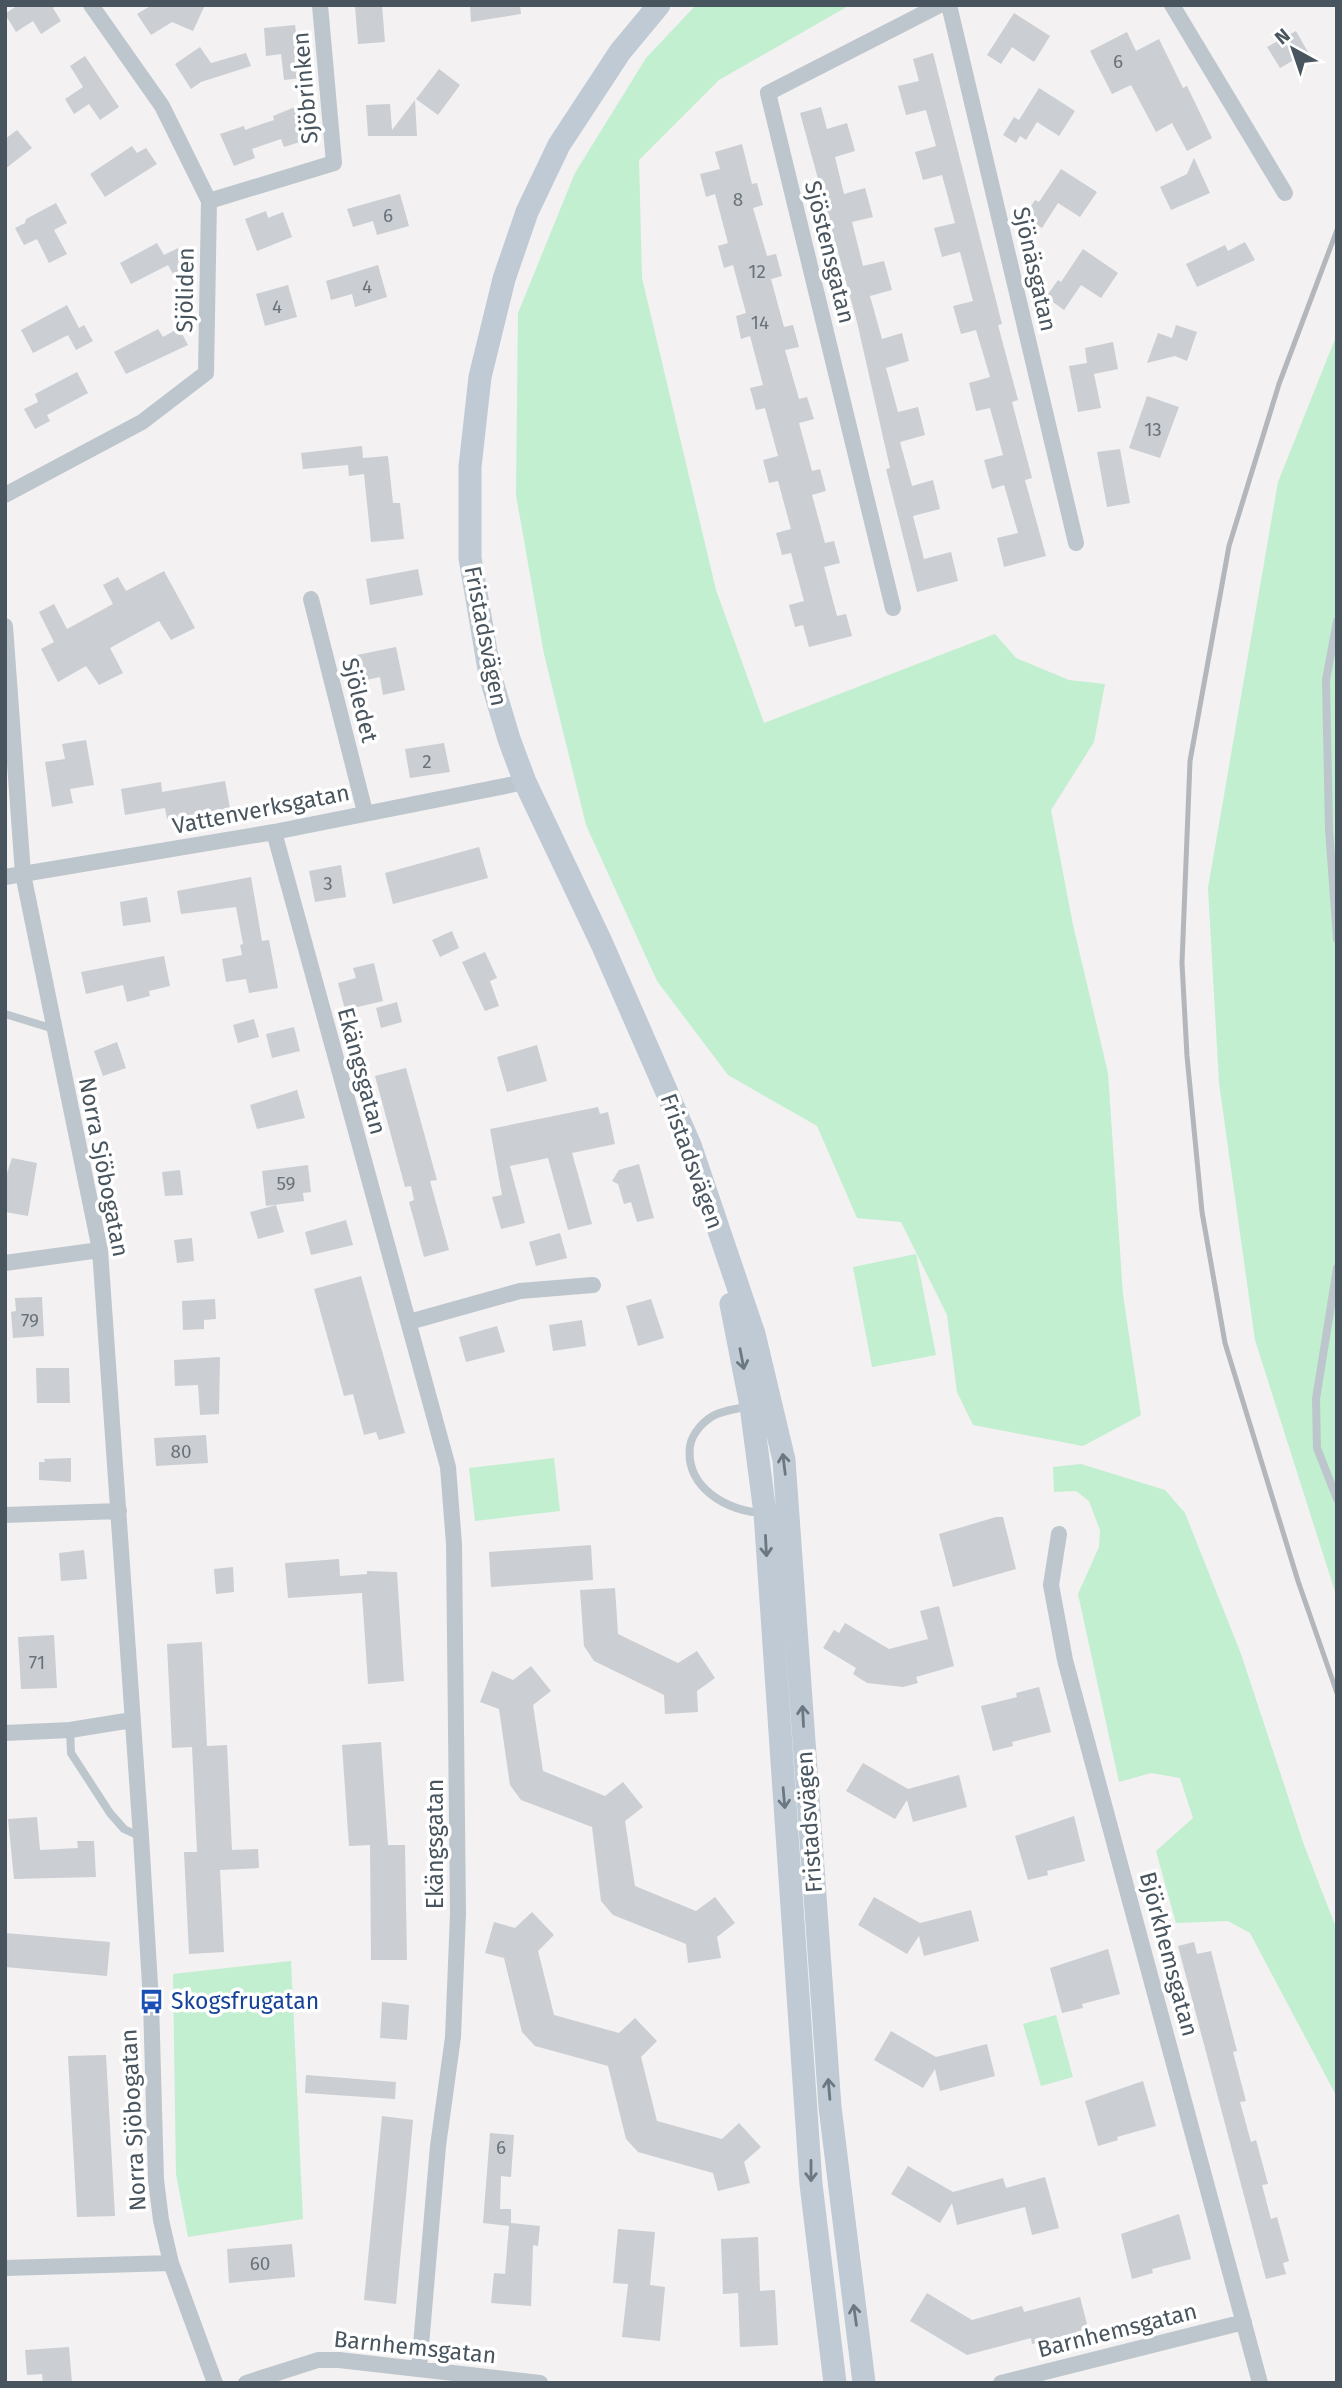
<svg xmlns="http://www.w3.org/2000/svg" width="1342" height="2388" viewBox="0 0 1342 2388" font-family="'Fira Sans',sans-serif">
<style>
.green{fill:#c1efd0}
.building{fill:#cbced3}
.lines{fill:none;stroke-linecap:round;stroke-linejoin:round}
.lane{stroke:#bdc6cd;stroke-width:8}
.street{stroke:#bdc6cd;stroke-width:16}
.secondary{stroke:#bfcad4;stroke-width:23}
.rail{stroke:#b3b6bb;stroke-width:5}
.oneway{stroke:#6c7881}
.labels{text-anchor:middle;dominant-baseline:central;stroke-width:7;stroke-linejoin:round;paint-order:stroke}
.number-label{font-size:19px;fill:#6a737b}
.street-label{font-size:23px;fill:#49555e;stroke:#fff}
.transit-label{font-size:23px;fill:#164399;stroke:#fff;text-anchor:start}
</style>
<rect width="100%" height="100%" fill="#f3f1f1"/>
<path class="green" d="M 696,5 L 850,5 L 719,80 L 639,160 L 642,278 L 716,590 L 764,723 L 995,634 L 1016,658 L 1069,680 L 1105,684 L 1094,742 L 1051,810 L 1073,925 L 1108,1073 L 1123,1295 L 1141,1415 L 1083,1446 L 973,1425 L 957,1392 L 947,1315 L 901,1222 L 857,1218 L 817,1126 L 728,1075 L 657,981 L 586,825 L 544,654 L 516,495 L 518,313 L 575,173 L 646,58 Z
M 1337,334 L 1337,1598 L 1255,1340 L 1219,1083 L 1208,888 L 1278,482 Z
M 916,1254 L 936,1355 L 872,1367 L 853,1267 Z
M 554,1458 L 560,1511 L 475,1521 L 469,1468 Z
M 1081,1464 L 1165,1490 L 1185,1513 L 1241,1654 L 1304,1845 L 1337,1930 L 1337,2097 L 1250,1933 L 1228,1921 L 1176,1923 L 1156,1851 L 1193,1818 L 1180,1778 L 1151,1773 L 1119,1782 L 1078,1594 L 1099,1547 L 1100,1530 L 1089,1501 L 1076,1491 L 1054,1492 L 1053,1467 Z
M 291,1961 L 303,2219 L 188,2237 L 176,2174 L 173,1974 Z
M 1056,2015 L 1073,2077 L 1041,2086 L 1023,2024 Z"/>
<path class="building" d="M 18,5 L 57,5 L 53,8 L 61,21 L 41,34 L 33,21 L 16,32 L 5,14 Z
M 152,5 L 205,5 L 193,31 L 172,22 L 151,35 L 137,14 Z
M 382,5 L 385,42 L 358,44 L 355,6 Z
M 470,5 L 520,5 L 521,14 L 471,22 Z
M 1014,13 L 1050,36 L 1034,62 L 1012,47 L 1001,64 L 987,55 Z
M 295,25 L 302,78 L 284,80 L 281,54 L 266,56 L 264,28 Z
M 1296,31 L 1308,52 L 1280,68 L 1267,47 Z
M 1127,32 L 1136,51 L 1159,39 L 1183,88 L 1187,86 L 1212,138 L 1187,151 L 1172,123 L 1156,132 L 1131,85 L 1112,94 L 1090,51 Z
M 200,47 L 211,63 L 246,53 L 251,66 L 201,82 L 191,89 L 175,64 Z
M 933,53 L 1002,324 L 998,325 L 1018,400 L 1012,402 L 1032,478 L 1025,480 L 1046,556 L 1004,567 L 997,538 L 1018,533 L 1004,485 L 992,489 L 984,460 L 1003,455 L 990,408 L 976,411 L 969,383 L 990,377 L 976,330 L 961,334 L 953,306 L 973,301 L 960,252 L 942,257 L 934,228 L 955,223 L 942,175 L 923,180 L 915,152 L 936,146 L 926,110 L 906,115 L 898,86 L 919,81 L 913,59 Z
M 85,56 L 119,107 L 100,120 L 89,104 L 74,114 L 65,99 L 83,87 L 70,66 Z
M 439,69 L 460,85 L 438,115 L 416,99 Z
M 1039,88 L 1075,111 L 1059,136 L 1037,122 L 1026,140 L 1020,136 L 1016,143 L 1003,135 L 1014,117 L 1019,120 Z
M 415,100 L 417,136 L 368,136 L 366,105 L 390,104 L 392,130 Z
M 295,107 L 306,140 L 284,147 L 281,139 L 252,149 L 255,158 L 234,166 L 220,134 L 244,126 L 245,130 L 259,125 L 274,120 L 273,116 Z
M 821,107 L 827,129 L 847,123 L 855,151 L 835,157 L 844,194 L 865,188 L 873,217 L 852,222 L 863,266 L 884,261 L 892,290 L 870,296 L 882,339 L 902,333 L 909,361 L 886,368 L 898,412 L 918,407 L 925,435 L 900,442 L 912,486 L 933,480 L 940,509 L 913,516 L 924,559 L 951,552 L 958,581 L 917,592 L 886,469 L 890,468 L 857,322 L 800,113 Z
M 17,130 L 32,148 L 5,169 L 5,139 Z
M 742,144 L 752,184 L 757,183 L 763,205 L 753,208 L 767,256 L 776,254 L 782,276 L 771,279 L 784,327 L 793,325 L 799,347 L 785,350 L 799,399 L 807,397 L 814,419 L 799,423 L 812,471 L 820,469 L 826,491 L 812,495 L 825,543 L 834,541 L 840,563 L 824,567 L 837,616 L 846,614 L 852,636 L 809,647 L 803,625 L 795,627 L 789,605 L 804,601 L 791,553 L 782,555 L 776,533 L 791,529 L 778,481 L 769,483 L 763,460 L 778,456 L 765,408 L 756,410 L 750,388 L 763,385 L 750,336 L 741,339 L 736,316 L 746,313 L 733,265 L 724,268 L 718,246 L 728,243 L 715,194 L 706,197 L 700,174 L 720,169 L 715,152 Z
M 132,146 L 137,153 L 146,148 L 157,164 L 105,197 L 90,174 Z
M 1194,158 L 1210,193 L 1171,210 L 1160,187 L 1187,174 Z
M 1061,169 L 1097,192 L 1080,217 L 1058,203 L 1042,228 L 1024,217 L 1035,200 L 1039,202 Z
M 400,194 L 409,226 L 377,235 L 373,221 L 353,227 L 347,209 Z
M 56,203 L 67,223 L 54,230 L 67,254 L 49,263 L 37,239 L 24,245 L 15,228 L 25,223 L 26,219 Z
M 266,211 L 268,218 L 283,212 L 292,237 L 257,251 L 245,219 Z
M 1245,242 L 1255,260 L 1197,287 L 1186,264 L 1225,245 L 1228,251 Z
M 157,243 L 164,255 L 178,248 L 187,266 L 173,274 L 168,265 L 131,284 L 120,263 Z
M 1083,249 L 1118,273 L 1101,298 L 1081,285 L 1064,310 L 1046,297 L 1058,280 L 1061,282 Z
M 378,265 L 387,297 L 355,307 L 352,294 L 331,300 L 326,281 Z
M 288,285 L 297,317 L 265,326 L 256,294 Z
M 67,305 L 79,328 L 84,325 L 93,341 L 76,350 L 68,335 L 33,353 L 21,330 Z
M 1176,325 L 1197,332 L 1187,361 L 1175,356 L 1147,363 L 1158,333 L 1172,338 Z
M 179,328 L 188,345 L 126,374 L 114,352 L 158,329 L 163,337 Z
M 1113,342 L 1118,369 L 1094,374 L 1101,408 L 1078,412 L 1069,366 L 1087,363 L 1085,348 Z
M 77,372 L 88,393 L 47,415 L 50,421 L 35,429 L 24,409 L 38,402 L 35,394 Z
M 1147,396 L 1179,407 L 1160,458 L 1129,448 Z
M 362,446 L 363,458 L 388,456 L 393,503 L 400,503 L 404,539 L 371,542 L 364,474 L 349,476 L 348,465 L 303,469 L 301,453 Z
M 1120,449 L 1130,503 L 1107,507 L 1097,452 Z
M 418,569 L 423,595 L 370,605 L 366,579 Z
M 164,571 L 195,628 L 171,640 L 159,621 L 110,648 L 123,673 L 99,685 L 86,666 L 58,682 L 41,649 L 54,642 L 39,612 L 54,604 L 67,629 L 113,604 L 103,585 L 118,577 L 126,591 Z
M 396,647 L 405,690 L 383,695 L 380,677 L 362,681 L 357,655 Z
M 86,740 L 94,785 L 70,789 L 73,803 L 52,807 L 45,762 L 65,759 L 62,744 Z
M 444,743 L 450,772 L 410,778 L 405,749 Z
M 225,781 L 230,808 L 167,819 L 165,808 L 125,815 L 121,789 L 161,782 L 162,792 Z
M 479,847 L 488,878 L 393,904 L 385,873 Z
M 341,865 L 346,897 L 315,902 L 309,871 Z
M 251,877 L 262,941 L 269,940 L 278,988 L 249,993 L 246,979 L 226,982 L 222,959 L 242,955 L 240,945 L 243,944 L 236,907 L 181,914 L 177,891 Z
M 147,897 L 151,922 L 123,926 L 120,902 Z
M 452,931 L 459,948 L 440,957 L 432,940 Z
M 485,952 L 497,978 L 490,981 L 499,1006 L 485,1011 L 462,962 Z
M 164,956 L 170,986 L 149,991 L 150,996 L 127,1002 L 123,985 L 86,994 L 81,972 Z
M 374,963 L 383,1001 L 345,1010 L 338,983 L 356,978 L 353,968 Z
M 397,1002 L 402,1022 L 381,1028 L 376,1008 Z
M 254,1019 L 259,1037 L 238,1043 L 233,1025 Z
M 294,1027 L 300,1051 L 272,1058 L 266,1034 Z
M 117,1042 L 126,1068 L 103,1076 L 94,1051 Z
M 537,1045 L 547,1081 L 507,1092 L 497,1057 Z
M 406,1068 L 437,1180 L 430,1181 L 449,1250 L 424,1257 L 409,1202 L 414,1200 L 411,1186 L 405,1187 L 375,1076 Z
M 297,1090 L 305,1118 L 257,1129 L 250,1105 Z
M 598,1107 L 600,1114 L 608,1112 L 615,1144 L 572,1153 L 592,1224 L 568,1230 L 548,1158 L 510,1166 L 525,1223 L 501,1229 L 492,1197 L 502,1195 L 490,1129 Z
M 12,1158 L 37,1163 L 28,1216 L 5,1212 L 5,1179 Z
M 639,1164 L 654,1218 L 637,1222 L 631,1202 L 624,1204 L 618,1184 L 612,1181 L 619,1170 Z
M 308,1165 L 311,1192 L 303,1193 L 304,1201 L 266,1206 L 262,1171 Z
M 180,1170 L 183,1195 L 165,1196 L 162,1172 Z
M 276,1205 L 284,1232 L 258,1239 L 250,1212 Z
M 346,1220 L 353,1245 L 311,1255 L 305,1232 Z
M 560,1233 L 567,1258 L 536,1266 L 529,1242 Z
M 192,1238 L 194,1261 L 177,1263 L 174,1240 Z
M 361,1276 L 405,1433 L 379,1440 L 376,1432 L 364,1435 L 353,1394 L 344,1396 L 314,1289 Z
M 42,1297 L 44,1336 L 13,1338 L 11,1312 L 16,1311 L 15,1298 Z
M 215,1299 L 216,1319 L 204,1320 L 204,1329 L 183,1330 L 182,1301 Z
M 651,1299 L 664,1338 L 638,1346 L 626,1306 Z
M 582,1320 L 586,1346 L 553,1351 L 549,1325 Z
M 497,1326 L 505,1352 L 466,1362 L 459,1337 Z
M 220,1357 L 219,1414 L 200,1415 L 198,1385 L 175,1386 L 174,1360 Z
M 36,1368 L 69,1368 L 70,1403 L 37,1403 Z
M 206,1435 L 208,1463 L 156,1466 L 154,1438 Z
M 71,1458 L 71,1482 L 39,1480 L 39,1462 L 45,1462 L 44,1459 Z
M 996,1517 L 1003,1517 L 1016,1569 L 953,1587 L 939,1534 Z
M 591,1545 L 593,1580 L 491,1587 L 489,1552 Z
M 84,1550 L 87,1579 L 61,1581 L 59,1553 Z
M 339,1559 L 340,1576 L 367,1574 L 367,1571 L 397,1572 L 404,1681 L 368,1684 L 362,1593 L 288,1598 L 285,1563 Z
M 233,1567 L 234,1592 L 216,1594 L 214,1569 Z
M 615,1588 L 618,1634 L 678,1663 L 697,1651 L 715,1678 L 697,1691 L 698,1712 L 665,1714 L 664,1695 L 594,1661 L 584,1646 L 580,1590 Z
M 939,1606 L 954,1666 L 916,1677 L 918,1683 L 903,1687 L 867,1683 L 853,1674 L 856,1668 L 823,1648 L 834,1630 L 839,1633 L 845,1623 L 889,1649 L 928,1639 L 920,1611 Z
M 54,1635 L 57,1688 L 21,1689 L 18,1637 Z
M 202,1642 L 207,1746 L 227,1745 L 232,1850 L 258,1849 L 259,1868 L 220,1870 L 224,1952 L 189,1954 L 184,1852 L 197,1852 L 192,1747 L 172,1748 L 167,1644 Z
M 531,1666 L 551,1691 L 533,1705 L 543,1771 L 605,1796 L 623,1782 L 643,1807 L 625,1821 L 635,1886 L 696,1911 L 715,1897 L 735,1923 L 717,1937 L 721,1958 L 688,1963 L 686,1944 L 613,1915 L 601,1901 L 592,1827 L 521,1800 L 510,1785 L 499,1709 L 480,1702 L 492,1671 L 513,1680 Z
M 1039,1687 L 1051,1732 L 1012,1742 L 1013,1746 L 993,1751 L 981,1706 L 1017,1697 L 1016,1693 Z
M 381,1742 L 388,1845 L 405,1845 L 407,1960 L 371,1960 L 370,1845 L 349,1846 L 342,1745 Z
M 863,1763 L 908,1789 L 959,1775 L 967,1807 L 913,1822 L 907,1800 L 895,1819 L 846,1791 Z
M 1074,1816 L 1085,1861 L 1047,1871 L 1048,1875 L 1028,1880 L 1015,1836 Z
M 37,1817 L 40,1850 L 78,1848 L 77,1841 L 94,1841 L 96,1877 L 14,1879 L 8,1819 Z
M 874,1897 L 920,1923 L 971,1910 L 979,1941 L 924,1956 L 919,1936 L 907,1954 L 858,1925 Z
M 532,1912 L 554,1935 L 538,1951 L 554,2015 L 619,2033 L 635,2018 L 657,2041 L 641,2057 L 657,2121 L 722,2139 L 739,2123 L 761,2147 L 744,2162 L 750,2183 L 718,2191 L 713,2173 L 638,2152 L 626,2139 L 608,2066 L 535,2046 L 522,2032 L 504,1958 L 485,1953 L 494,1922 L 515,1928 Z
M 5,1933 L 110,1942 L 107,1976 L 5,1967 Z
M 1194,1942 L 1197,1954 L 1211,1951 L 1237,2051 L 1233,2052 L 1246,2101 L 1240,2102 L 1251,2142 L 1256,2140 L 1268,2184 L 1262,2185 L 1271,2219 L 1277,2217 L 1289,2261 L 1283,2263 L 1286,2274 L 1266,2279 L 1178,1946 Z
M 1108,1949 L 1120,1994 L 1082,2004 L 1083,2008 L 1062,2013 L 1050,1968 Z
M 382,2002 L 409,2005 L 407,2040 L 380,2038 Z
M 891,2031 L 936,2057 L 987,2044 L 995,2076 L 940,2091 L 935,2069 L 923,2088 L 874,2060 Z
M 106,2055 L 115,2216 L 77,2217 L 68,2056 Z
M 306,2075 L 396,2082 L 395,2099 L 305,2093 Z
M 1143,2081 L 1156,2126 L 1117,2137 L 1118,2140 L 1098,2146 L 1085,2101 Z
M 382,2116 L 413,2120 L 396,2304 L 364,2300 Z
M 490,2133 L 514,2135 L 511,2177 L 501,2176 L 500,2209 L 511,2209 L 511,2223 L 540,2226 L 538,2246 L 533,2245 L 531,2306 L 491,2303 L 494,2273 L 505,2274 L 509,2226 L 483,2223 Z
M 908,2166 L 953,2192 L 1003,2178 L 1006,2188 L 1045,2177 L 1059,2228 L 1032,2235 L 1025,2207 L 957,2225 L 952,2203 L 940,2223 L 891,2194 Z
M 1179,2214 L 1191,2259 L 1152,2269 L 1153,2273 L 1132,2279 L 1121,2234 Z
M 618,2229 L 655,2232 L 650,2285 L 665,2287 L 660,2341 L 622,2337 L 628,2284 L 613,2283 Z
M 758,2237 L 760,2291 L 775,2290 L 778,2345 L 740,2347 L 738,2293 L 723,2294 L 721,2239 Z
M 292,2244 L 295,2277 L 229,2283 L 227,2249 Z
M 927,2293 L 972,2320 L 1022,2306 L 1024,2312 L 1080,2297 L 1088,2328 L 1076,2332 L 1076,2335 L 1066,2335 L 1032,2344 L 1031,2338 L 967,2355 L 910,2321 Z
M 69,2347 L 72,2383 L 43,2383 L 42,2374 L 27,2375 L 25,2350 Z"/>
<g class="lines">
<path class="lane" d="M 1337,621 L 1326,680 L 1329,829 L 1337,939
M 5,1014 L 54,1029
M 1337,1268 L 1316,1399 L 1317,1448 L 1337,1499
M 748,1406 C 738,1409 726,1410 717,1414 C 705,1419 692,1433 690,1446 C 685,1487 727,1512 764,1513
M 70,1730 L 71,1753 L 110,1813 L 124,1829 L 141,1837"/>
<path class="street" d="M 949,5 L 1076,543
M 1172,5 L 1285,193
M 209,201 L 334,163 L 320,5
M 5,495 L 142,422 L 206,373 L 209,201 L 162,106 L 91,5
M 311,599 L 365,812
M 893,608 L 768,93 L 940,5
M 5,626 L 23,874 L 100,1250 L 141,1837 L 151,2001 L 156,2180 L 161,2220 L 171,2263 L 215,2383
M 274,832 L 448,1467 L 454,1544 L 458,1914 L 453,2037 L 438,2146 L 419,2369
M 5,877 L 274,832 L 525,782
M 5,1263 L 100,1250
M 409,1322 L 520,1291 L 593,1285
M 5,1515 L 119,1511
M 1059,1534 L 1051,1585 L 1065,1660 L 1260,2383
M 5,1733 L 70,1730 L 132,1720
M 5,2268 L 171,2263
M 246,2383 L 318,2360 L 339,2360 L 540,2383
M 1001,2383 L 1244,2322"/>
<path class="secondary" d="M 659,5 L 620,52 L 559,145 L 527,212 L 504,279 L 480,377 L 470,467 L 470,558 L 490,675 L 509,739 L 525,782 L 602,944 L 690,1145 L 754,1334 L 784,1460 L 830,2107 L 864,2383
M 731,1304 L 751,1406 L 765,1513 L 811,2184 L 835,2383"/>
<path class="rail" d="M 1337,230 L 1279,384 L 1229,546 L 1190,761 L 1182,963 L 1187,1056 L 1202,1212 L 1225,1343 L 1298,1581 L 1337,1693"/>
</g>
<defs><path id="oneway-shaft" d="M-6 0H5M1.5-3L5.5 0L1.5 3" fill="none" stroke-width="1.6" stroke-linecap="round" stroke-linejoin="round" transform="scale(1.75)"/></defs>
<g class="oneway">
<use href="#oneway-shaft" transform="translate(742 1359) rotate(79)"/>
<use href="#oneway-shaft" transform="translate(784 1464) rotate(-97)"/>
<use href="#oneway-shaft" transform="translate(766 1546) rotate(87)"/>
<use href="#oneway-shaft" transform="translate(803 1716) rotate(-93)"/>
<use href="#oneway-shaft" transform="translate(784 1798) rotate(85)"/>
<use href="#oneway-shaft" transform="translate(829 2089) rotate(-95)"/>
<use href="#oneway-shaft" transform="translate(811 2171) rotate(90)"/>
<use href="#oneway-shaft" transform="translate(855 2315) rotate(-98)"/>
</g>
<defs>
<symbol id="bus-bare" viewBox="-9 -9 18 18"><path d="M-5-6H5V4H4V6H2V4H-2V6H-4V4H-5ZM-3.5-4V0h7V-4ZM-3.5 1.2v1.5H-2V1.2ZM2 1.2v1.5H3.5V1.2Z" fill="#1a4fb4" stroke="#fff" stroke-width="2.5" paint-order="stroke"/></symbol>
</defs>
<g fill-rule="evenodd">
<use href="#bus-bare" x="134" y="1984" width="35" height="35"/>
</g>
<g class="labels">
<g class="number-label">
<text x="1118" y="61">6</text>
<text x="738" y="199">8</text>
<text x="388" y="215">6</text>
<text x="757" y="271">12</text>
<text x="367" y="286">4</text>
<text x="277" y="306">4</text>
<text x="760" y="322">14</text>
<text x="1153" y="429">13</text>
<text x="427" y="761">2</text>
<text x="328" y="883">3</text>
<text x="286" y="1183">59</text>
<text x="30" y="1320">79</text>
<text x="181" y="1451">80</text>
<text x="37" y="1662">71</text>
<text x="501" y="2147">6</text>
<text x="260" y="2263">60</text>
</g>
<g class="street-label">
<text transform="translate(305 88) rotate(-95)">Sjöbrinken</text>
<text transform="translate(830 252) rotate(76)">Sjöstensgatan</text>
<text transform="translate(1035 269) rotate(77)">Sjönäsgatan</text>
<text transform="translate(185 290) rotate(-89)">Sjöliden</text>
<text transform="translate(486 636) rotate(79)">Fristadsvägen</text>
<text transform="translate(360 700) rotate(76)">Sjöledet</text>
<text transform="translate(261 809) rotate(-11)">Vattenverksgatan</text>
<text transform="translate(362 1071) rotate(75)">Ekängsgatan</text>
<text transform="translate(692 1161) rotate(70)">Fristadsvägen</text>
<text transform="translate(104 1167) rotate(79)">Norra Sjöbogatan</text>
<text transform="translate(809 1822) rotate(-94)">Fristadsvägen</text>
<text transform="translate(435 1844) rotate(-90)">Ekängsgatan</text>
<text transform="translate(1169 1954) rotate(75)">Björkhemsgatan</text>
<text transform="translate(133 2120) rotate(-93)">Norra Sjöbogatan</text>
<text transform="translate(1117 2330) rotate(-14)">Barnhemsgatan</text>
<text transform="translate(415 2347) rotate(6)">Barnhemsgatan</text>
</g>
<g class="transit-label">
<text x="171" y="2001">Skogsfrugatan</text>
</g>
</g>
<rect width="1342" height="2388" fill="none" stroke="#49555e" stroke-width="14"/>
<g transform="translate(1293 49) rotate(320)" stroke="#ffffff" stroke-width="5" paint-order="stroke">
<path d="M0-5L12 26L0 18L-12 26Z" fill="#49555e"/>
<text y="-10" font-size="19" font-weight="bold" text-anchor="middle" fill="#49555e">N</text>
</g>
</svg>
